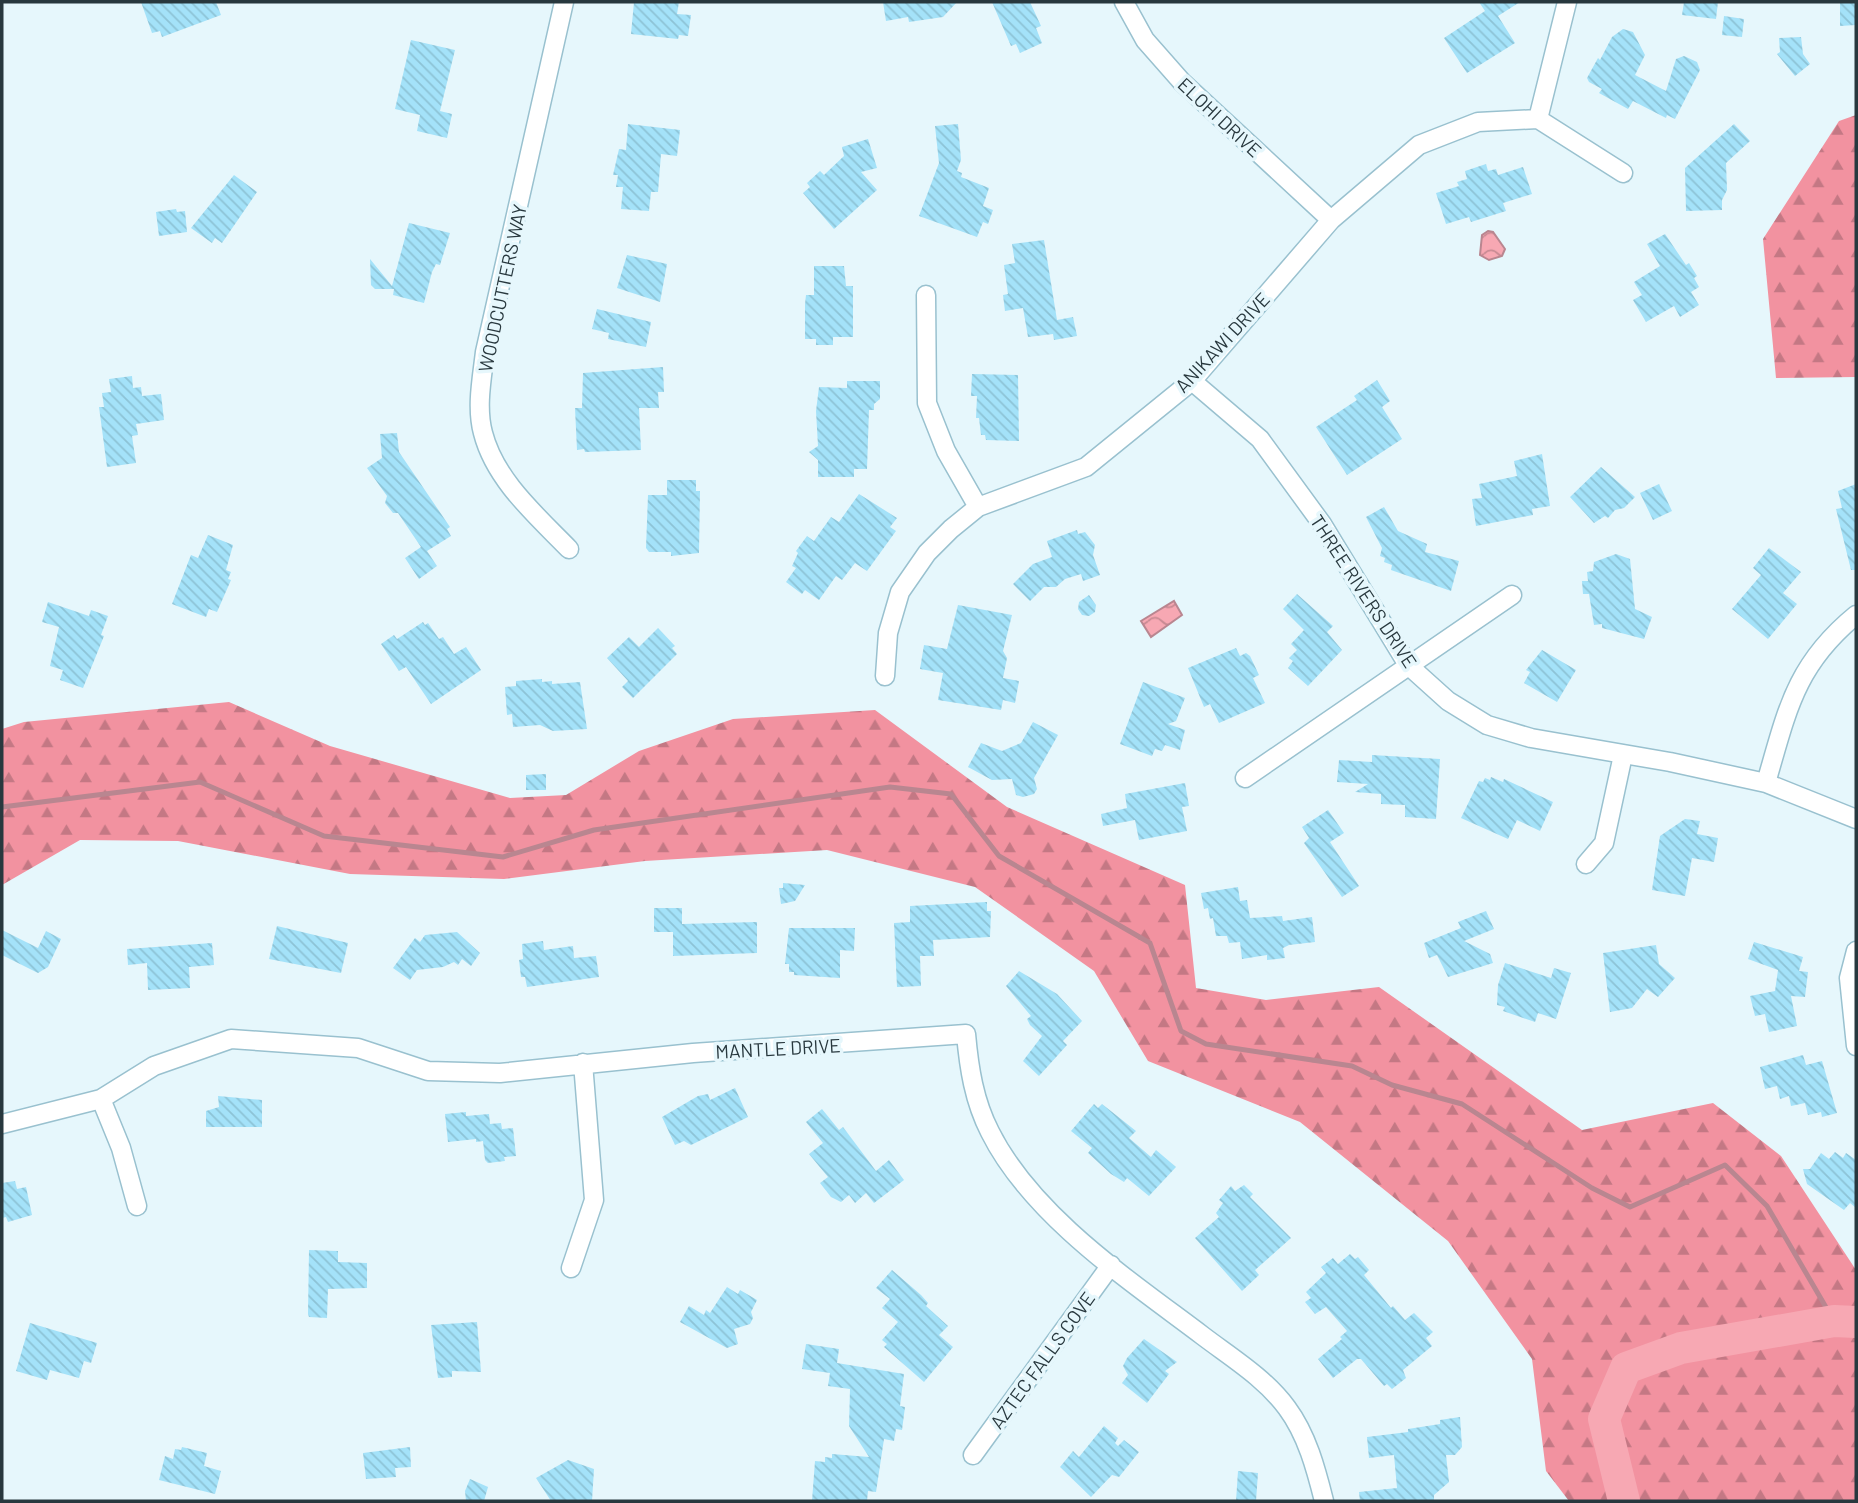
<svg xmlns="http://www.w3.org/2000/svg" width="1858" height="1503" viewBox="0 0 1858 1503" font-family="Barlow,sans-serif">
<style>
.forest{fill:url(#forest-firs)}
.water{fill:url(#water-waves);stroke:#b98690;stroke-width:2}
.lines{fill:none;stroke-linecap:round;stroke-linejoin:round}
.stream{stroke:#b98690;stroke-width:5}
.river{stroke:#f7a8b3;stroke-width:32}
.building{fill:url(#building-back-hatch)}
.minor-casing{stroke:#99c1cf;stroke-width:21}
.minor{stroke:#fff;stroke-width:18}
.labels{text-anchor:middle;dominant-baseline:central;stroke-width:7;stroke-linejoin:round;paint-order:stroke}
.street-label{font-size:19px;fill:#28383e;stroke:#e6f7fc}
</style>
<defs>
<pattern id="forest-firs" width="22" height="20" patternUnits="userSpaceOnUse" patternTransform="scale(1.75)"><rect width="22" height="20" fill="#f292a0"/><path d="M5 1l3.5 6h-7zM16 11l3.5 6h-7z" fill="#c47884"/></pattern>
<pattern id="water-waves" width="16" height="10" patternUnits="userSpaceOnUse" patternTransform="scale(1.75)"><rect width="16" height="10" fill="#f7a8b3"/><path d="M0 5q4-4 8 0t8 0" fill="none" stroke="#c88a93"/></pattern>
<pattern id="building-back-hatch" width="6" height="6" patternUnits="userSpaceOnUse" patternTransform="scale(1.75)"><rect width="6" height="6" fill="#a4e2f9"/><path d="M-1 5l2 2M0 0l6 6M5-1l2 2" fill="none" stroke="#8dc3d6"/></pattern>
</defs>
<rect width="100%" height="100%" fill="#e6f7fc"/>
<path class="forest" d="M 1856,115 L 1856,377 L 1776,378 L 1763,239 L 1839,121 Z
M 229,702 L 330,746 L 510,798 L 566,795 L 639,751 L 733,719 L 875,710 L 1007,807 L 1185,885 L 1196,988 L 1266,1000 L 1379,987 L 1582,1130 L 1713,1103 L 1781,1156 L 1856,1270 L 1856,1501 L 1569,1501 L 1546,1471 L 1532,1359 L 1448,1241 L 1300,1122 L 1148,1061 L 1094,971 L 975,887 L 827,850 L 645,861 L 504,879 L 350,874 L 178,841 L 80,840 L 2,885 L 2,729 L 24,722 Z"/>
<path class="water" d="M 1488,231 L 1493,232 L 1505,249 L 1502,256 L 1489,260 L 1480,255 L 1482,235 Z
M 1174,601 L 1182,615 L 1151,637 L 1141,621 Z"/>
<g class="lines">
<path class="stream" d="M 2,807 L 200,782 L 324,836 L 503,857 L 594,830 L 890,787 L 951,794 L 999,856 L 1150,943 L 1181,1031 L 1206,1044 L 1352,1066 L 1392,1085 L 1462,1104 L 1592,1188 L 1630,1207 L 1725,1165 L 1767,1206 L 1834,1321"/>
<path class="river" d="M 1624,1501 L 1604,1419 L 1626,1368 L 1681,1348 L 1834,1321 L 1856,1322"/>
</g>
<path class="building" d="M 141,2 L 216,2 L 221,15 L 162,37 L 160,31 L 152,33 Z
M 634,2 L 679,2 L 677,14 L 691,15 L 688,36 L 679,35 L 678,39 L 631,34 Z
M 883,2 L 957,2 L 943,17 L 909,22 L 908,17 L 886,21 Z
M 992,2 L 1030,2 L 1041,26 L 1036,28 L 1042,43 L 1020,53 L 1016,44 L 1011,46 Z
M 1479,2 L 1520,2 L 1498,16 L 1515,43 L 1467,73 L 1444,38 L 1485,11 Z
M 1684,2 L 1718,2 L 1716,19 L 1682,15 Z
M 1840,2 L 1856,2 L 1856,25 L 1840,26 Z
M 1724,16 L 1744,19 L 1742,37 L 1722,35 Z
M 1623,29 L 1633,32 L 1645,55 L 1635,75 L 1666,91 L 1676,59 L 1684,56 L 1697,62 L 1700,70 L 1675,119 L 1667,115 L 1666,118 L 1633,101 L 1628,109 L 1599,93 L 1602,89 L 1589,82 L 1587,78 L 1598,58 L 1600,60 L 1612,37 Z
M 1801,37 L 1803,54 L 1810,64 L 1795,76 L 1777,54 L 1780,52 L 1779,38 Z
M 411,40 L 455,50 L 440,111 L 452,114 L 447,138 L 417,131 L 420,115 L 395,109 Z
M 628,124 L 680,130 L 677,156 L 661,154 L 658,192 L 651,192 L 649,211 L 621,209 L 623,187 L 616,187 L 618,175 L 613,175 L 619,149 L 626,150 Z
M 958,124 L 961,160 L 957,171 L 962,173 L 961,177 L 989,188 L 983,206 L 993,210 L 988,224 L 983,222 L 977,237 L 919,216 L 939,163 L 935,126 Z
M 1734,124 L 1750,141 L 1726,163 L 1727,190 L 1722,200 L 1722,210 L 1686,211 L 1685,168 Z
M 868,139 L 877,168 L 861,172 L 877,190 L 834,229 L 803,193 L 810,187 L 807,183 L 820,171 L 824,175 L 844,156 L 842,147 Z
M 1486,164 L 1488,171 L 1496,169 L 1498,175 L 1523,167 L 1532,194 L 1503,203 L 1506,211 L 1471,222 L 1469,217 L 1446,224 L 1436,193 L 1459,186 L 1457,182 L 1467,179 L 1465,171 Z
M 234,175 L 257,192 L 222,243 L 215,238 L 212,243 L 191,228 Z
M 176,209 L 177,212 L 185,211 L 187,232 L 159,236 L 156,212 Z
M 409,223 L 450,233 L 440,265 L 436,264 L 432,272 L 424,303 L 393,295 L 394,289 L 375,289 L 371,285 L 370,259 L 392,286 Z
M 1665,234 L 1686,265 L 1689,263 L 1697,276 L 1694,278 L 1699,287 L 1691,292 L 1699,305 L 1680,317 L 1674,306 L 1646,322 L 1633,300 L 1642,295 L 1634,282 L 1660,266 L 1647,244 Z
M 1044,240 L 1057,320 L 1073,317 L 1077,336 L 1054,340 L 1053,334 L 1028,337 L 1023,308 L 1005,311 L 1003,295 L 1008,294 L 1004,265 L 1015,263 L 1012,244 Z
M 627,255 L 667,264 L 660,302 L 617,288 Z
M 814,266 L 844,266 L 846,286 L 853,286 L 853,337 L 833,337 L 833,345 L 816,345 L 816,339 L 805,339 L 805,304 L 806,295 L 814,295 Z
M 597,309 L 651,322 L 646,347 L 608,339 L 609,333 L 592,329 Z
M 663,367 L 664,392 L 658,392 L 659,408 L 639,408 L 641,450 L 585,452 L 584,449 L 577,450 L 575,408 L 582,408 L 583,373 Z
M 972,374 L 1018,375 L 1019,441 L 986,440 L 985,435 L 981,435 L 979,418 L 976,418 L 977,396 L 971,396 Z
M 132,376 L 133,388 L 141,387 L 142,396 L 161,394 L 164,420 L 136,424 L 138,435 L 132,436 L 136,463 L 107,467 L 99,407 L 104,407 L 102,393 L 111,392 L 109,379 Z
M 1377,380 L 1390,401 L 1382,407 L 1402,439 L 1347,475 L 1316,427 L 1357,400 L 1354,396 Z
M 847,381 L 880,381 L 880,399 L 874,404 L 874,410 L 869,410 L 867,469 L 854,469 L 854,477 L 818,477 L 818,460 L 809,452 L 818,446 L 816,411 L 819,387 L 847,388 Z
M 397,433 L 399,452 L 450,527 L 447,529 L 451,536 L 427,551 L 437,566 L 419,579 L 405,558 L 421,547 L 398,513 L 393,513 L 385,503 L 387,496 L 367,468 L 382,458 L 380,434 Z
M 1542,454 L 1550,506 L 1532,509 L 1533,515 L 1476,526 L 1472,499 L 1482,498 L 1479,484 L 1517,476 L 1514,461 Z
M 1601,467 L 1635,497 L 1624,508 L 1615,510 L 1608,518 L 1605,516 L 1594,523 L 1570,497 Z
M 667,480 L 696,480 L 696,491 L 700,491 L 699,553 L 671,556 L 671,552 L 649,552 L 646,548 L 648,495 L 667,495 Z
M 1659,484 L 1672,511 L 1653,520 L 1640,493 Z
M 1856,484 L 1856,570 L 1851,570 L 1836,509 L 1842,508 L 1838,491 Z
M 859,494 L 897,518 L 890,527 L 896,531 L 867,571 L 855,563 L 842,580 L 836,576 L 819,600 L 805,590 L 802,594 L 786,582 L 796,568 L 792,566 L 798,553 L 796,551 L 807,536 L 814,541 L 831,517 L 839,522 Z
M 1384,507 L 1398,531 L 1427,544 L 1425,552 L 1459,561 L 1451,591 L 1391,570 L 1392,565 L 1384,562 L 1385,558 L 1380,556 L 1382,548 L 1366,517 Z
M 1077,530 L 1078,534 L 1085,532 L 1095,545 L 1093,555 L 1100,575 L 1083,581 L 1081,574 L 1065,579 L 1056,587 L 1044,587 L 1030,601 L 1013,584 L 1033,564 L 1052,557 L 1047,541 Z
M 208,535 L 233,545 L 226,570 L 231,572 L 228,579 L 231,580 L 217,612 L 209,609 L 206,617 L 172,604 L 191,555 L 198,558 Z
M 1769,548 L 1801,572 L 1783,593 L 1797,604 L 1768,639 L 1732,609 L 1761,575 L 1753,568 Z
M 1616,554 L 1630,559 L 1635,609 L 1652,617 L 1644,639 L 1602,628 L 1602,624 L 1594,625 L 1589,594 L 1583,594 L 1582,581 L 1588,581 L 1587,572 L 1593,571 L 1594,562 Z
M 1297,594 L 1333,626 L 1327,632 L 1342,650 L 1308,686 L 1288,668 L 1293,661 L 1289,658 L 1297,650 L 1291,644 L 1304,630 L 1283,609 Z
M 1089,595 L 1096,605 L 1095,612 L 1089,616 L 1082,615 L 1078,609 L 1079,602 Z
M 48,602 L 89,616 L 91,610 L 108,616 L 101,635 L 104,636 L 83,688 L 60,680 L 63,670 L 50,666 L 59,627 L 42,622 Z
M 958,605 L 1012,615 L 1003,651 L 1007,658 L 1003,678 L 1019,681 L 1015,703 L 1003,700 L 1001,710 L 938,700 L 943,673 L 920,669 L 924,645 L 947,649 Z
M 423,622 L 425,625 L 428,623 L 439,639 L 443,637 L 454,654 L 466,647 L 481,670 L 431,704 L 406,667 L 399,671 L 381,644 L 394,635 L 397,639 Z
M 658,628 L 675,646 L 672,648 L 677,654 L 633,698 L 622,687 L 628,681 L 607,658 L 629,637 L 639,647 Z
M 1236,648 L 1240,656 L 1246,653 L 1250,656 L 1259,675 L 1253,678 L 1265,703 L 1219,723 L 1210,704 L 1204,707 L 1188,668 Z
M 1542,650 L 1576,670 L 1557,702 L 1524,683 L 1530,672 L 1526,670 Z
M 542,679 L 542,682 L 552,681 L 552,684 L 580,682 L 587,729 L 553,731 L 540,725 L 513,727 L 512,714 L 507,715 L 505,687 L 516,686 L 516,681 Z
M 1143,682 L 1185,698 L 1176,721 L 1168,724 L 1185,730 L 1180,750 L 1165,745 L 1162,751 L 1155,749 L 1152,756 L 1120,744 Z
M 1033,722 L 1058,735 L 1034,778 L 1037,789 L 1034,794 L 1023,797 L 1016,795 L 1012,779 L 992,780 L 968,767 L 981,743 L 1002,751 L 1021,743 Z
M 1372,755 L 1440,759 L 1436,819 L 1405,817 L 1405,805 L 1381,804 L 1381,794 L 1355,792 L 1368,784 L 1337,782 L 1339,760 L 1372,762 Z
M 546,774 L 546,790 L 526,790 L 526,775 Z
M 1491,777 L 1503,782 L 1504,779 L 1553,802 L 1540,831 L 1517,820 L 1508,839 L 1461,818 L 1479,781 L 1483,782 L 1485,778 L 1490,780 Z
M 1185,783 L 1189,806 L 1182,807 L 1187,831 L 1139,840 L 1135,820 L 1103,826 L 1101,814 L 1127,808 L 1125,794 Z
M 1328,810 L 1344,833 L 1330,842 L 1359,886 L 1342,897 L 1304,843 L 1309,838 L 1302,827 Z
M 1685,819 L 1700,821 L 1697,834 L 1718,838 L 1714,862 L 1692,858 L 1685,896 L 1652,890 L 1660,836 Z
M 783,883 L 805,885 L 795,901 L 781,904 L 779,888 L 783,888 Z
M 1238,887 L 1240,901 L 1247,900 L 1250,918 L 1282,916 L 1283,921 L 1312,917 L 1315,942 L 1289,945 L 1283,948 L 1285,958 L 1267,960 L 1267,955 L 1242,959 L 1240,942 L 1229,943 L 1227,936 L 1216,936 L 1213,918 L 1210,919 L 1208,908 L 1204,909 L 1201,893 Z
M 987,902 L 987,911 L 991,911 L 990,937 L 933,940 L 934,956 L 920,956 L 921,986 L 897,987 L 894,923 L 910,922 L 910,906 Z
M 654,908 L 682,908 L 682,924 L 757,922 L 757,953 L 673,956 L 673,932 L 654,932 Z
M 1486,911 L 1494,929 L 1464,941 L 1490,954 L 1493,963 L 1448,977 L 1437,955 L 1429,958 L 1424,943 L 1461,928 L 1458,922 Z
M 277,926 L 348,943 L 341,973 L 269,959 Z
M 789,928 L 855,928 L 854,951 L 840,950 L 840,978 L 794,975 L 794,972 L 789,972 L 789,964 L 785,964 Z
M 2,930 L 38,948 L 46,931 L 61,939 L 48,967 L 38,973 L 2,955 Z
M 457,932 L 480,953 L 471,966 L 462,959 L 458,965 L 454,962 L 443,967 L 417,970 L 410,980 L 393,968 L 415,938 L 420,942 L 425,935 Z
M 543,941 L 544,950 L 573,946 L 574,958 L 596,956 L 599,977 L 527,987 L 525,977 L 521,977 L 519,960 L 523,959 L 522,944 Z
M 1754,942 L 1803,957 L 1799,971 L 1808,972 L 1805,997 L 1791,996 L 1797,1026 L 1769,1032 L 1765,1014 L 1755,1016 L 1750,996 L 1775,991 L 1778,970 L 1748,959 Z
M 212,943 L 214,965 L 189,967 L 190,988 L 148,990 L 147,963 L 128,965 L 127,949 Z
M 1656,945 L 1659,964 L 1675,978 L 1658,997 L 1647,989 L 1632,1008 L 1610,1012 L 1603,953 Z
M 1505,963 L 1551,978 L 1554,968 L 1571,973 L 1556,1019 L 1538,1013 L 1535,1022 L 1503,1011 L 1505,1007 L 1497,1005 L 1498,985 Z
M 1019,971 L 1057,994 L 1082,1021 L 1063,1041 L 1067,1045 L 1039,1076 L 1023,1061 L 1042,1036 L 1030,1025 L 1027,1019 L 1031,1016 L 1006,986 Z
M 1803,1055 L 1806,1065 L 1822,1061 L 1837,1113 L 1822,1117 L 1821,1112 L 1808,1115 L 1805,1103 L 1791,1106 L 1789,1096 L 1780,1099 L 1777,1086 L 1765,1089 L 1760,1067 Z
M 735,1088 L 748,1117 L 691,1145 L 684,1141 L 675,1145 L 662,1117 L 698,1096 L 708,1094 L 710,1100 Z
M 218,1096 L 262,1100 L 262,1127 L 206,1127 L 206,1111 L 219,1107 Z
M 1094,1104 L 1098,1108 L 1102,1104 L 1136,1131 L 1129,1138 L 1151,1157 L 1156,1150 L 1176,1167 L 1149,1196 L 1127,1178 L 1124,1182 L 1111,1174 L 1088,1153 L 1092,1148 L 1071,1131 Z
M 822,1109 L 839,1130 L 843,1127 L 876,1171 L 889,1160 L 904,1180 L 874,1203 L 866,1193 L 855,1203 L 849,1195 L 841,1202 L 831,1197 L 820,1183 L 828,1177 L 809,1154 L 823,1143 L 806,1122 Z
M 466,1112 L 466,1116 L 489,1114 L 490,1124 L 501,1123 L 502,1129 L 513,1128 L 516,1156 L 504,1157 L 505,1161 L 488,1163 L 485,1160 L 483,1141 L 476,1142 L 476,1139 L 448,1142 L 445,1114 Z
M 1835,1152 L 1843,1158 L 1846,1153 L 1856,1160 L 1856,1208 L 1850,1203 L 1844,1210 L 1807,1184 L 1803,1169 L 1810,1169 L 1821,1153 L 1829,1159 Z
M 15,1181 L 17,1189 L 26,1187 L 32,1215 L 8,1222 L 6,1217 L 2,1218 L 2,1183 Z
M 1244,1185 L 1253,1194 L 1250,1197 L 1291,1238 L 1255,1270 L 1259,1275 L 1242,1291 L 1195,1238 L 1219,1217 L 1216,1213 L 1223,1203 L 1219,1200 L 1231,1186 L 1235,1191 Z
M 309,1250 L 338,1251 L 338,1262 L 367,1263 L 367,1288 L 328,1289 L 327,1318 L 309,1317 L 308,1314 Z
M 1350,1254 L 1355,1259 L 1358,1257 L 1369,1270 L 1364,1275 L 1391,1308 L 1393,1306 L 1405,1320 L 1414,1313 L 1433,1332 L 1426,1338 L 1432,1346 L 1403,1370 L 1406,1378 L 1392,1389 L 1387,1384 L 1384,1386 L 1361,1359 L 1357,1359 L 1333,1378 L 1318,1359 L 1342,1339 L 1340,1337 L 1347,1331 L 1326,1307 L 1315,1314 L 1305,1302 L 1311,1298 L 1306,1292 L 1326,1273 L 1321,1267 L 1333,1258 L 1338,1264 Z
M 892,1270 L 921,1295 L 928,1303 L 926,1306 L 948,1326 L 939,1335 L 953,1347 L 924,1382 L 884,1347 L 887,1344 L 882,1340 L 898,1322 L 882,1308 L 890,1299 L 876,1288 Z
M 727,1287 L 738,1294 L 740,1290 L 757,1300 L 751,1312 L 753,1318 L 750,1324 L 734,1329 L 738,1344 L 727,1348 L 680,1322 L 689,1306 L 704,1315 L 706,1310 L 710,1313 Z
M 477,1322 L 481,1372 L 452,1371 L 452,1377 L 438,1378 L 431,1325 Z
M 30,1323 L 97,1343 L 91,1363 L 84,1361 L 79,1378 L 50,1370 L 47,1380 L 16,1371 Z
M 1144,1339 L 1177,1362 L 1165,1371 L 1169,1374 L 1147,1403 L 1122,1383 L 1128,1375 L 1123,1366 L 1127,1358 Z
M 806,1344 L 839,1349 L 837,1363 L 904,1374 L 900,1406 L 905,1407 L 902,1430 L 896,1429 L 894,1441 L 884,1439 L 876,1492 L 868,1491 L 867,1501 L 812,1501 L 815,1461 L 825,1462 L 825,1457 L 832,1458 L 832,1454 L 869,1457 L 849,1426 L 850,1389 L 828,1386 L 830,1373 L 802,1369 Z
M 1460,1417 L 1462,1447 L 1455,1455 L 1446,1455 L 1449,1482 L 1434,1495 L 1434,1501 L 1360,1501 L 1359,1492 L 1397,1488 L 1394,1455 L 1369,1458 L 1367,1437 L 1408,1432 L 1408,1429 L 1440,1424 L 1440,1420 Z
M 1104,1426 L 1118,1438 L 1115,1443 L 1118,1446 L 1124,1440 L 1139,1452 L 1119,1477 L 1112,1475 L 1091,1497 L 1060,1467 L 1073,1451 L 1079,1457 Z
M 182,1447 L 207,1453 L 204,1466 L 221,1471 L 215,1494 L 159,1480 L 165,1456 L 173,1459 L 175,1449 L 181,1450 Z
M 410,1447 L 411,1467 L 395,1468 L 396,1477 L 366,1479 L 363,1453 Z
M 568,1460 L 594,1469 L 592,1501 L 551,1501 L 536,1478 Z
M 1238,1471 L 1258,1473 L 1256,1501 L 1236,1501 Z
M 470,1479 L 488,1487 L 484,1501 L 466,1501 L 465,1491 Z"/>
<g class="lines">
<defs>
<path id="minor" d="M 564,2 L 485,352 C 482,378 476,407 483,433 C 495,480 536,515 569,549
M 1124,2 L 1145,40 L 1182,82 L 1331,220
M 1538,119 L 1567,2
M 926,295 L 927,403 L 946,451 L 978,507
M 1192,381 L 1260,439 L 1322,524 L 1408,665 L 1448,701 L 1487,725 L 1531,738 L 1670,762 L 1766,783 L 1856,819
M 885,676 L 888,633 L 900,592 L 927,553 L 951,529 L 978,507 L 1086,467 L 1192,381 L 1331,220 L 1419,145 L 1478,122 L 1538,119 L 1623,173
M 1245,778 L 1512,595
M 1766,783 C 1787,711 1795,665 1856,615
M 1586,864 L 1604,843 L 1623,755
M 1856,951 L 1849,978 L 1856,1046
M 101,1099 L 121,1148 L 137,1206
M 2,1124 L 101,1099 L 154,1066 L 231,1039 L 358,1048 L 428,1071 L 500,1073 L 693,1053 L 966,1034 C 969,1068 974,1101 990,1132 C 1032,1216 1129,1280 1203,1336 C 1232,1358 1265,1378 1287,1408 C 1307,1435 1316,1469 1324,1501
M 571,1268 L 594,1200 L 583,1063
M 973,1455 L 1111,1265"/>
</defs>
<use href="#minor" class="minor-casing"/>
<use href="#minor" class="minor"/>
</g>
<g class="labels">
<g class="street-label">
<text transform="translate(1220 117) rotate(43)">ELOHI DRIVE</text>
<text transform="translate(502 288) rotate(-78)">WOODCUTTERS WAY</text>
<text transform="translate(1222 342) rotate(-47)">ANIKAWI DRIVE</text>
<text transform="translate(1364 591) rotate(57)">THREE RIVERS DRIVE</text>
<text transform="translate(778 1048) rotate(-3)">MANTLE DRIVE</text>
<text transform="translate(1042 1360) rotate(-54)">AZTEC FALLS COVE</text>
</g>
</g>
<rect width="1858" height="1503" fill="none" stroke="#28383e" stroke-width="7"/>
</svg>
